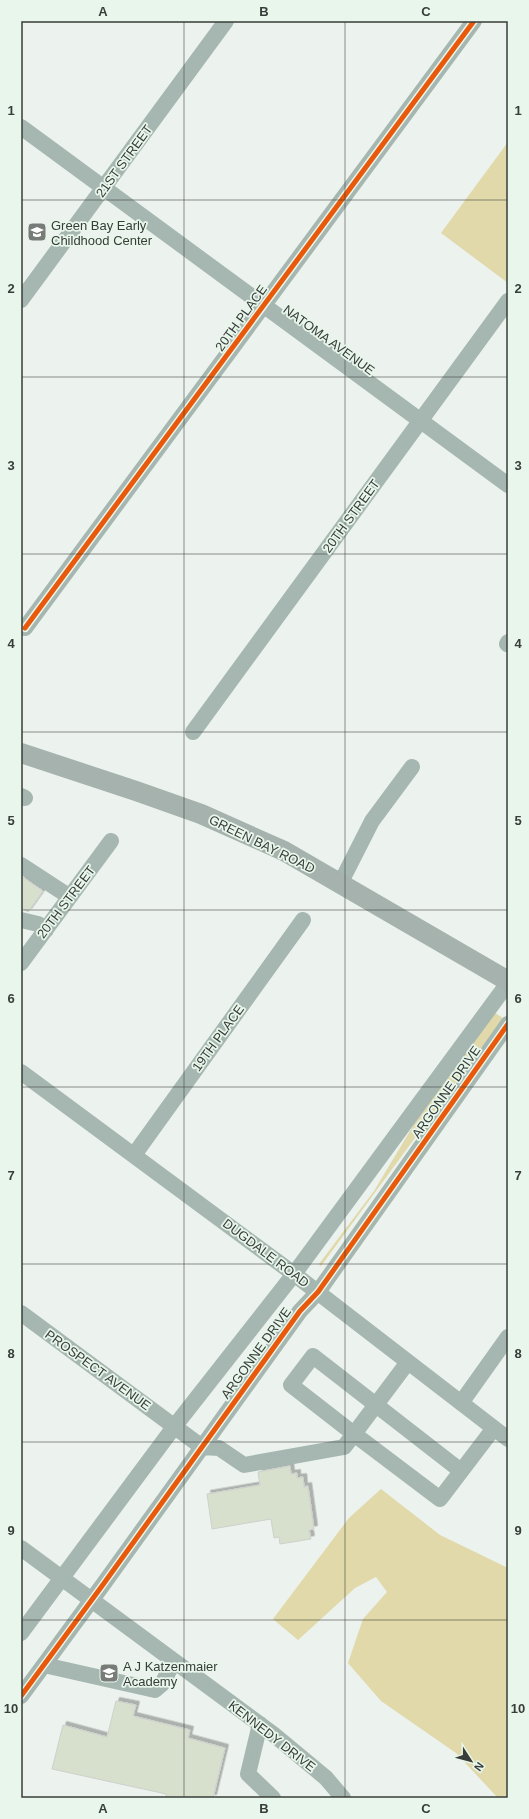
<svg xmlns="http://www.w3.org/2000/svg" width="529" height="1819" viewBox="0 0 529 1819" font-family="Helvetica,sans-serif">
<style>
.green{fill:#e1d9a9}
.building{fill:#d7dfcd;stroke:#ced1cd;filter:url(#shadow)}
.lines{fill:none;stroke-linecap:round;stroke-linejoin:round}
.minor{stroke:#a6b7b2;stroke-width:16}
.major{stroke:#a5b2ad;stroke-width:20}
.cycleway-casing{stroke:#e8f6eb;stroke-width:8}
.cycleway{stroke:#e8590c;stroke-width:5}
.grid{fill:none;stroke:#383d39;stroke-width:1;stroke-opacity:0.55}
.labels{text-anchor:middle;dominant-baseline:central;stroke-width:3.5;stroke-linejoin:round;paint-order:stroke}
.street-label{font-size:13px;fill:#383d39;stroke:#e8f6eb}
.poi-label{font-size:13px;fill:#383d39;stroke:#e8f6eb;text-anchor:start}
.neatline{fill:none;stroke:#383d39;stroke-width:1.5}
.grid-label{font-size:13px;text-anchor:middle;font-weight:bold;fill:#383d39}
</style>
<defs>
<filter id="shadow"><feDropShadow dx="3.5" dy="-3.5" stdDeviation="0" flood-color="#0004"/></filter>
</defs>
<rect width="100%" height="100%" fill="#ecf2ed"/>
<path class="green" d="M 508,142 L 508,283 L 441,233 Z
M 495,1013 L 503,1018 L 321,1266 L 319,1264 L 374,1191 L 416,1121 Z
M 381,1489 L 440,1535 L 508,1568 L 508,1798 L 498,1798 L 456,1753 L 381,1701 L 348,1663 L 363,1619 L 387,1592 L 376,1577 L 355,1588 L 298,1640 L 273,1619 L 349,1518 Z"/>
<path class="building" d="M 21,876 L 43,891 L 28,912 L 21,907 Z
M 290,1466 L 291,1474 L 297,1473 L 297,1478 L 303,1477 L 304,1487 L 308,1486 L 314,1529 L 309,1530 L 311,1539 L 280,1544 L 279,1537 L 274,1538 L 271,1519 L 212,1529 L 207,1494 L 260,1485 L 258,1472 Z
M 116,1701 L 136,1705 L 133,1716 L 190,1730 L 188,1738 L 225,1748 L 213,1798 L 166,1798 L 166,1794 L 52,1769 L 63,1725 L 107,1737 Z"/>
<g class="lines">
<path class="minor" d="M 21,127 L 508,485
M 21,300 L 226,21
M 25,628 L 474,21
M 507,644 L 508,642
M 193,732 L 508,301
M 21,796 L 25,798
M 21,865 L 70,897
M 340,884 L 372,821 L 412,767
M 21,920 L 38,924 L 46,930
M 21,963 L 111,841
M 21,1072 L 294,1274 L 508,1439
M 134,1155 L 303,920
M 21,1313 L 202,1447 L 219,1448 L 244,1465 L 344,1447 L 354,1434 L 291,1385 L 313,1356 L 461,1471
M 408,1362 L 354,1434 L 440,1499 L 494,1428
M 461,1403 L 508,1337
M 21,1548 L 273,1734 L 326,1778 L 343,1798
M 21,1633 L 174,1427 L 294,1274 L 508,983
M 44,1665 L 155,1690 L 162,1684 L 174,1661
M 21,1696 L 102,1586 L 300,1311 L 318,1292 L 508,1024
M 260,1724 L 248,1774 L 273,1798"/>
<path class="major" d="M 21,753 L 136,791 L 201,814 L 284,851 L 508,981"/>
<defs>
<path id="cycleway" d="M 25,628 L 474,21
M 21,1696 L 102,1586 L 300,1311 L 318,1292 L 508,1024"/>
</defs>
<use href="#cycleway" class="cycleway-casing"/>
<use href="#cycleway" class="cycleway"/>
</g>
<path class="grid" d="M 184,21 L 184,1798M 345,21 L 345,1798M 21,200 L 508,200M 21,377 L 508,377M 21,554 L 508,554M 21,732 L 508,732M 21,910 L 508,910M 21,1087 L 508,1087M 21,1264 L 508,1264M 21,1442 L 508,1442M 21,1620 L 508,1620"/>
<defs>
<symbol id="school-square" viewBox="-11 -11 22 22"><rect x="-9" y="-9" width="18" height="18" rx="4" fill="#777c78" stroke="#e8f6eb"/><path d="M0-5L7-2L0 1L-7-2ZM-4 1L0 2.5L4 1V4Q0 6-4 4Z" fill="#fff"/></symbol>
</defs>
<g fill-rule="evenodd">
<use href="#school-square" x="26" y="221" width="22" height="22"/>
<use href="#school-square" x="98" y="1662" width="22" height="22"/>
</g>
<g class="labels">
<g class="street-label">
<text transform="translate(124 161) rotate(-54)">21ST STREET</text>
<text transform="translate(241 318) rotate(-54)">20TH PLACE</text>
<text transform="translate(329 340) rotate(36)">NATOMA AVENUE</text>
<text transform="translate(351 516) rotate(-54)">20TH STREET</text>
<text transform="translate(262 844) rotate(26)">GREEN BAY ROAD</text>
<text transform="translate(66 902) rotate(-53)">20TH STREET</text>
<text transform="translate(218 1038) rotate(-54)">19TH PLACE</text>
<text transform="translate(446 1092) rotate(-55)">ARGONNE DRIVE</text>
<text transform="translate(266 1253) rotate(37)">DUGDALE ROAD</text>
<text transform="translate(256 1353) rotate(-54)">ARGONNE DRIVE</text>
<text transform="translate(98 1370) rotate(36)">PROSPECT AVENUE</text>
<text transform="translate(272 1736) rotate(38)">KENNEDY DRIVE</text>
</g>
<g class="poi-label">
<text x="51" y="225">Green Bay Early<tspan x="51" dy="15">Childhood Center</tspan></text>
<text x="123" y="1666">A J Katzenmaier<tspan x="123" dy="15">Academy</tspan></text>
</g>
</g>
<rect width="529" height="1819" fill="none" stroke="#e8f6eb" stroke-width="44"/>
<g transform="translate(471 1761) rotate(126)" stroke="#e8f6eb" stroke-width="3" paint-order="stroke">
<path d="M0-3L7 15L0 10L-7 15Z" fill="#383d39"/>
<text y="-6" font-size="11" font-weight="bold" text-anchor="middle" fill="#383d39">N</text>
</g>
<rect x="22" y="22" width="485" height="1775" class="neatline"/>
<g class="grid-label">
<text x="103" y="16">A</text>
<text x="264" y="16">B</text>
<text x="426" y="16">C</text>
<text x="11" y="115">1</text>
<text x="518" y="115">1</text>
<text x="11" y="293">2</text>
<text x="518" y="293">2</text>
<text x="11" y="470">3</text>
<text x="518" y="470">3</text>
<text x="11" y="648">4</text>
<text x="518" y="648">4</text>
<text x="11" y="825">5</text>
<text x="518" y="825">5</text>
<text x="11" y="1003">6</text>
<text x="518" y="1003">6</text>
<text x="11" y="1180">7</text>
<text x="518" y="1180">7</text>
<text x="11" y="1358">8</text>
<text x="518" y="1358">8</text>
<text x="11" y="1535">9</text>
<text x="518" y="1535">9</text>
<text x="11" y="1713">10</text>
<text x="518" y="1713">10</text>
<text x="103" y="1813">A</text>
<text x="264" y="1813">B</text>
<text x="426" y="1813">C</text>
</g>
</svg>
